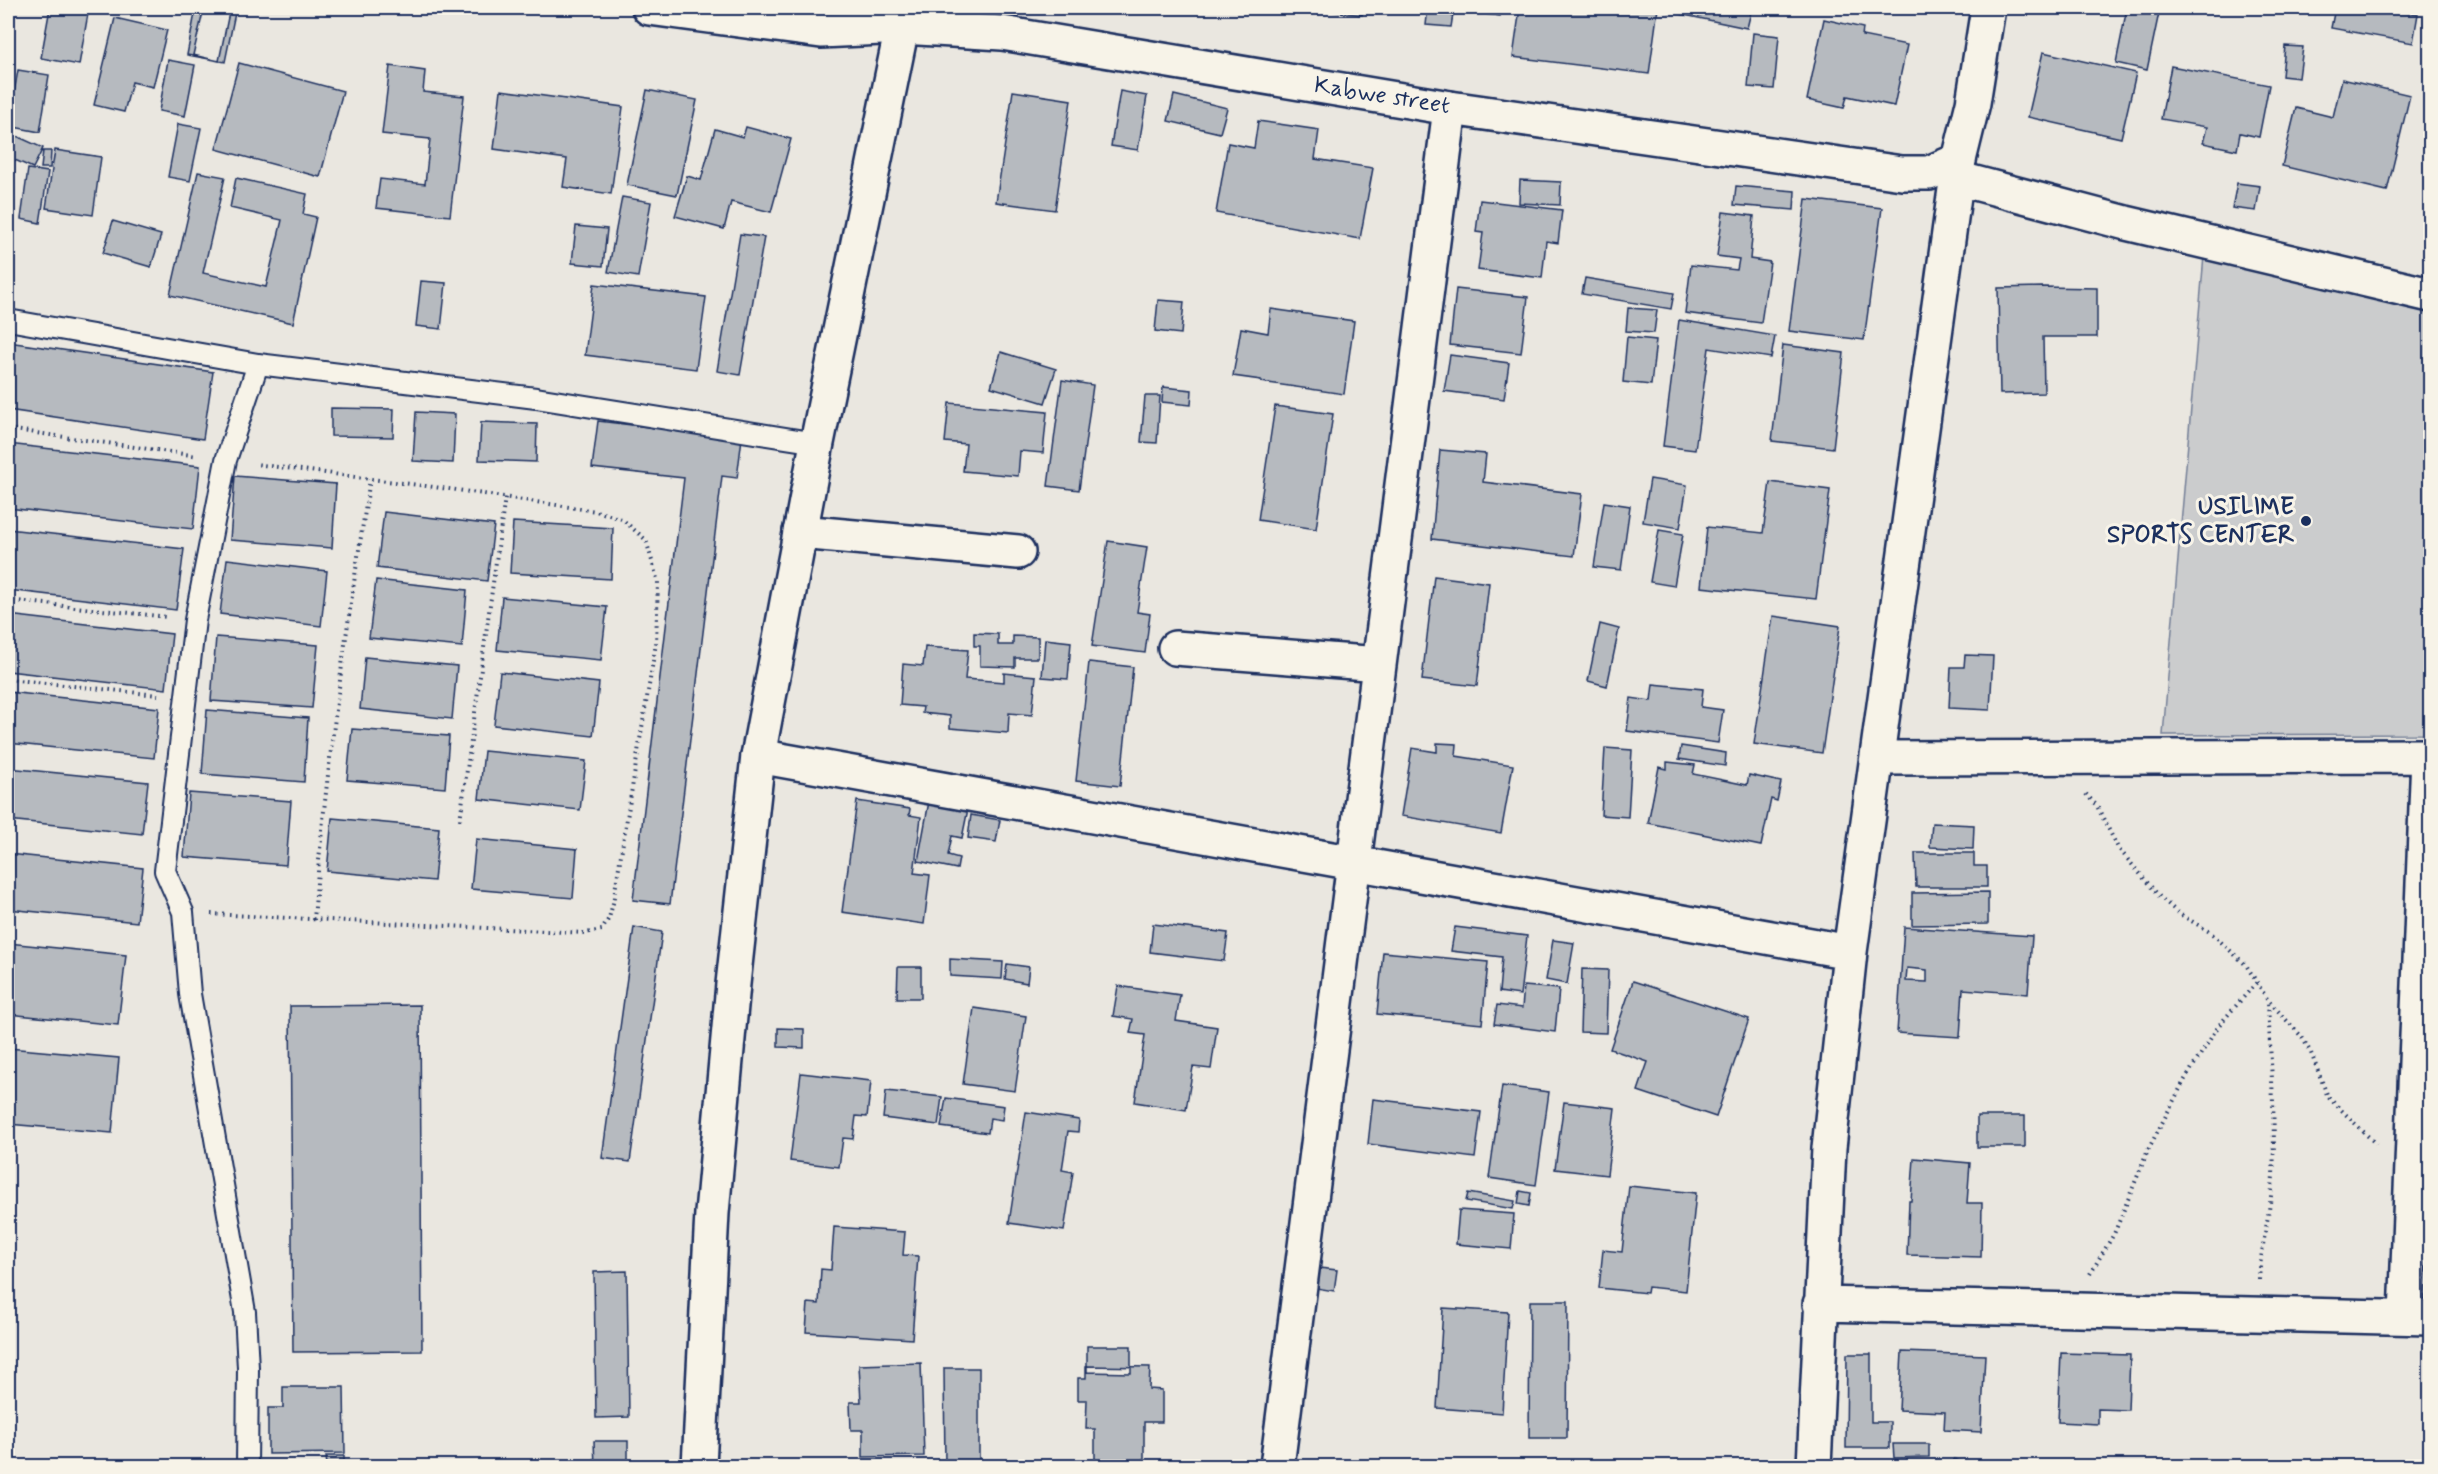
<svg xmlns="http://www.w3.org/2000/svg" width="2438" height="1474" viewBox="0 0 2438 1474" font-family="Mynerve,sans-serif">
<style>
.green{fill:#cbcccd;stroke:#737e96;stroke-width:1.5}
.building{fill:#b6babf;stroke:#1b2f5e;stroke-width:1.5;fill-rule:evenodd}
.lines{fill:none;stroke-linecap:round;stroke-linejoin:round}
.service-casing{stroke:#1b2f5e;stroke-width:24}
.minor-casing{stroke:#1b2f5e;stroke-width:38}
.tertiary-casing{stroke:#1b2f5e;stroke-width:38}
.secondary-casing{stroke:#1b2f5e;stroke-width:38}
.path{stroke:#1b2f5e;stroke-width:4;stroke-dasharray:1.5 4.5;stroke-linecap:butt}
.service{stroke:#f7f3e8;stroke-width:20}
.minor{stroke:#f7f3e8;stroke-width:33}
.tertiary{stroke:#f7f3e8;stroke-width:33}
.secondary{stroke:#f7f3e8;stroke-width:33}
.poi-dot{fill:#1b2f5e;stroke:#f7f3e8;stroke-width:2}
.labels{text-anchor:middle;dominant-baseline:central;stroke-width:6;stroke-linejoin:round;paint-order:stroke}
.street-label{font-size:24px;fill:#1b2f5e;stroke:#f7f3e8}
.poi-label{font-size:24px;font-weight:bold;fill:#1b2f5e;stroke:#f7f3e8;text-anchor:end}
</style>
<rect width="100%" height="100%" fill="#eae7e0"/>
<filter id="ink" filterUnits="userSpaceOnUse"><feTurbulence type="fractalNoise" baseFrequency=".0167" numOctaves="2"/><feDisplacementMap in="SourceGraphic" scale="12" xChannelSelector="R" yChannelSelector="G"/><feConvolveMatrix kernelMatrix="1 2 1 2 8 2 1 2 1" color-interpolation-filters="sRGB"/></filter>
<g filter="url(#ink)">
<path class="green" d="M 2204,256 L 2430,307 L 2430,734 L 2163,735 Z"/>
<path class="building" d="M 50,8 L 89,8 L 79,65 L 41,58 Z
M 196,8 L 236,8 L 225,62 L 187,55 Z
M 204,8 L 230,8 L 219,61 L 193,55 Z
M 1308,8 L 1363,8 L 1362,15 Z
M 1428,8 L 1454,8 L 1451,27 L 1426,25 Z
M 1460,8 L 1502,8 L 1500,16 L 1459,11 Z
M 1520,8 L 1658,8 L 1649,74 L 1513,57 Z
M 1666,8 L 1752,8 L 1747,28 L 1665,11 Z
M 2127,8 L 2160,8 L 2147,70 L 2116,63 Z
M 2335,8 L 2379,8 L 2418,14 L 2413,43 L 2331,28 Z
M 115,18 L 167,30 L 153,87 L 132,82 L 124,112 L 94,105 Z
M 1824,19 L 1863,28 L 1862,36 L 1907,45 L 1894,106 L 1847,96 L 1844,108 L 1807,100 Z
M 1753,33 L 1779,36 L 1774,89 L 1748,87 Z
M 2285,46 L 2303,47 L 2299,78 L 2282,76 Z
M 2043,52 L 2136,73 L 2121,138 L 2028,117 Z
M 168,60 L 195,65 L 185,116 L 159,111 Z
M 8,61 L 11,62 L 8,78 Z
M 239,63 L 343,91 L 320,177 L 216,149 Z
M 390,66 L 425,71 L 423,92 L 464,96 L 450,216 L 376,208 L 380,179 L 425,184 L 430,139 L 382,134 Z
M 2171,66 L 2269,85 L 2259,137 L 2240,133 L 2237,150 L 2203,143 L 2207,127 L 2161,119 Z
M 18,70 L 49,75 L 40,132 L 8,126 Z
M 2342,79 L 2410,95 L 2387,191 L 2282,166 L 2296,108 L 2333,117 Z
M 501,90 L 623,107 L 611,194 L 563,187 L 567,159 L 494,149 Z
M 647,90 L 697,100 L 677,195 L 627,185 Z
M 1013,91 L 1071,100 L 1055,210 L 996,202 Z
M 1120,91 L 1147,96 L 1138,150 L 1111,146 Z
M 1174,95 L 1227,108 L 1220,133 L 1168,121 Z
M 1258,121 L 1319,130 L 1315,159 L 1373,168 L 1360,239 L 1216,213 L 1228,143 L 1254,148 Z
M 178,124 L 201,128 L 190,181 L 168,177 Z
M 746,127 L 791,139 L 771,212 L 731,202 L 724,229 L 675,216 L 687,176 L 701,180 L 715,129 L 743,137 Z
M 12,134 L 43,148 L 33,168 L 8,157 L 8,145 Z
M 55,150 L 101,157 L 93,215 L 46,208 Z
M 43,151 L 51,151 L 50,168 L 41,168 Z
M 28,169 L 48,172 L 40,223 L 21,219 Z
M 198,172 L 225,177 L 203,273 L 266,287 L 282,220 L 230,208 L 236,178 L 307,194 L 303,214 L 316,217 L 293,323 L 170,295 Z
M 2430,174 L 2430,204 L 2425,203 Z
M 8,179 L 14,180 L 8,218 Z
M 1520,180 L 1561,182 L 1560,205 L 1519,203 Z
M 2237,183 L 2260,186 L 2256,211 L 2232,208 Z
M 1736,186 L 1795,191 L 1794,210 L 1734,205 Z
M 622,197 L 651,202 L 638,277 L 608,272 Z
M 1806,199 L 1882,208 L 1864,340 L 1789,331 Z
M 1480,200 L 1562,210 L 1558,243 L 1546,241 L 1542,278 L 1478,270 L 1483,233 L 1476,232 Z
M 1723,212 L 1754,216 L 1750,259 L 1770,262 L 1761,323 L 1685,313 L 1691,265 L 1737,270 L 1739,259 L 1717,256 Z
M 113,221 L 161,235 L 151,267 L 103,253 Z
M 576,226 L 607,229 L 603,266 L 572,263 Z
M 740,234 L 764,237 L 740,375 L 717,371 Z
M 1585,278 L 1674,293 L 1671,309 L 1582,294 Z
M 421,281 L 446,283 L 441,329 L 416,326 Z
M 594,284 L 706,297 L 696,369 L 585,355 Z
M 2042,287 L 2097,288 L 2097,337 L 2043,337 L 2044,393 L 2000,394 L 1998,288 Z
M 1456,289 L 1528,297 L 1521,353 L 1450,345 Z
M 1158,300 L 1184,302 L 1181,334 L 1155,331 Z
M 1628,308 L 1657,310 L 1654,333 L 1626,331 Z
M 1271,309 L 1354,321 L 1344,394 L 1261,382 L 1261,380 L 1233,376 L 1241,328 L 1268,333 Z
M 1679,320 L 1775,336 L 1771,358 L 1709,348 L 1695,450 L 1663,446 Z
M 1627,337 L 1656,340 L 1651,385 L 1623,382 Z
M 8,342 L 213,372 L 203,439 L 8,410 Z
M 1783,345 L 1844,353 L 1833,448 L 1772,441 Z
M 1001,352 L 1056,369 L 1045,403 L 991,387 Z
M 1450,355 L 1509,363 L 1504,399 L 1444,391 Z
M 1062,380 L 1093,385 L 1079,490 L 1048,486 Z
M 1163,387 L 1192,390 L 1191,405 L 1162,402 Z
M 1145,396 L 1160,396 L 1157,443 L 1141,442 Z
M 949,403 L 1047,412 L 1043,453 L 1020,451 L 1018,476 L 963,471 L 966,444 L 945,442 Z
M 1275,406 L 1333,414 L 1316,529 L 1258,520 Z
M 331,408 L 394,409 L 393,437 L 331,436 Z
M 416,412 L 455,414 L 453,463 L 413,461 Z
M 598,421 L 742,438 L 737,478 L 722,476 L 670,904 L 633,900 L 684,478 L 592,468 Z
M 481,422 L 537,424 L 536,462 L 479,460 Z
M 8,444 L 200,466 L 193,529 L 8,508 Z
M 1440,450 L 1486,454 L 1483,482 L 1582,494 L 1574,556 L 1432,539 Z
M 235,476 L 336,484 L 332,548 L 230,540 Z
M 1650,479 L 1687,485 L 1680,528 L 1643,522 Z
M 1770,482 L 1830,490 L 1816,599 L 1701,587 L 1707,527 L 1763,533 Z
M 1604,502 L 1630,506 L 1621,570 L 1594,567 Z
M 384,512 L 494,525 L 487,581 L 377,568 Z
M 513,522 L 613,528 L 611,579 L 510,573 Z
M 8,529 L 184,549 L 176,610 L 8,590 Z
M 1659,530 L 1683,534 L 1674,586 L 1650,582 Z
M 1108,541 L 1147,547 L 1137,612 L 1150,614 L 1145,653 L 1092,646 Z
M 227,559 L 327,571 L 321,626 L 220,614 Z
M 1434,576 L 1489,583 L 1477,686 L 1422,680 Z
M 376,580 L 467,590 L 462,647 L 369,638 Z
M 502,597 L 607,607 L 601,660 L 497,650 Z
M 8,615 L 172,634 L 166,689 L 8,671 Z
M 1773,616 L 1840,626 L 1822,753 L 1754,744 Z
M 1600,624 L 1619,629 L 1607,686 L 1588,681 Z
M 974,633 L 998,634 L 998,645 L 1013,645 L 1013,636 L 1038,637 L 1038,658 L 1015,658 L 1015,667 L 980,666 L 980,646 L 974,646 Z
M 216,637 L 318,645 L 312,708 L 211,701 Z
M 1045,639 L 1071,642 L 1068,679 L 1042,677 Z
M 925,647 L 968,650 L 965,679 L 1004,682 L 1004,673 L 1036,676 L 1032,715 L 1009,713 L 1008,733 L 950,728 L 950,716 L 922,713 L 923,707 L 900,705 L 903,664 L 923,666 Z
M 1965,655 L 1993,656 L 1990,710 L 1949,708 L 1951,667 L 1964,667 Z
M 365,657 L 457,666 L 452,719 L 360,709 Z
M 1089,662 L 1133,667 L 1120,786 L 1076,781 Z
M 500,672 L 599,683 L 593,736 L 494,725 Z
M 1653,684 L 1703,689 L 1701,707 L 1723,710 L 1718,743 L 1627,731 L 1631,698 L 1651,701 Z
M 8,692 L 159,708 L 154,758 L 8,743 Z
M 207,710 L 308,718 L 304,782 L 202,774 Z
M 352,729 L 449,736 L 445,788 L 347,780 Z
M 1437,743 L 1457,744 L 1456,756 L 1513,765 L 1501,833 L 1401,816 L 1412,748 L 1437,752 Z
M 1681,746 L 1726,753 L 1725,766 L 1679,759 Z
M 1605,748 L 1632,750 L 1628,817 L 1601,815 Z
M 484,751 L 586,761 L 580,810 L 479,799 Z
M 1667,762 L 1695,765 L 1693,774 L 1747,785 L 1749,775 L 1781,782 L 1777,801 L 1771,799 L 1761,846 L 1648,823 L 1659,767 L 1667,769 Z
M 8,768 L 148,782 L 142,834 L 8,820 Z
M 189,793 L 291,801 L 286,865 L 184,857 Z
M 930,796 L 969,804 L 962,838 L 952,836 L 948,855 L 959,858 L 957,869 L 918,861 Z
M 857,801 L 910,809 L 909,815 L 921,817 L 914,873 L 930,875 L 924,924 L 842,912 Z
M 971,815 L 1000,820 L 996,842 L 968,838 Z
M 332,818 L 439,828 L 434,881 L 327,871 Z
M 1932,823 L 1974,825 L 1973,849 L 1930,847 Z
M 476,839 L 577,849 L 573,898 L 471,889 Z
M 1915,853 L 1974,853 L 1974,866 L 1987,866 L 1987,887 L 1916,887 Z
M 8,854 L 143,868 L 137,922 L 8,909 Z
M 1988,892 L 1988,924 L 1912,925 L 1912,893 Z
M 1153,924 L 1228,933 L 1224,961 L 1150,952 Z
M 634,927 L 662,932 L 630,1162 L 602,1158 Z
M 1455,927 L 1527,936 L 1520,995 L 1499,992 L 1502,957 L 1451,951 Z
M 1904,927 L 2032,936 L 2028,994 L 1963,989 L 1960,1037 L 1897,1033 ZM 1907,968 L 1927,970 L 1927,982 L 1906,981 Z
M 1553,940 L 1574,943 L 1567,984 L 1546,980 Z
M 8,943 L 126,955 L 118,1025 L 8,1014 Z
M 1383,952 L 1488,962 L 1482,1024 L 1377,1014 Z
M 950,959 L 1003,962 L 1002,979 L 950,976 Z
M 1007,964 L 1029,967 L 1027,983 L 1005,979 Z
M 898,967 L 921,967 L 921,998 L 897,998 Z
M 1582,969 L 1608,970 L 1606,1033 L 1580,1032 Z
M 1633,981 L 1749,1019 L 1716,1117 L 1638,1091 L 1648,1062 L 1610,1049 Z
M 1118,986 L 1180,995 L 1176,1021 L 1217,1027 L 1211,1069 L 1193,1067 L 1186,1110 L 1135,1102 L 1145,1035 L 1130,1033 L 1133,1019 L 1113,1016 Z
M 1524,986 L 1559,989 L 1555,1032 L 1494,1024 L 1497,1005 L 1522,1008 Z
M 420,1005 L 422,1351 L 293,1352 L 290,1006 Z
M 974,1008 L 1026,1016 L 1015,1091 L 963,1084 Z
M 778,1028 L 804,1029 L 804,1048 L 778,1047 Z
M 8,1048 L 119,1058 L 112,1133 L 8,1124 Z
M 801,1073 L 871,1081 L 867,1117 L 856,1116 L 853,1139 L 843,1138 L 839,1167 L 790,1161 Z
M 1502,1086 L 1549,1092 L 1536,1185 L 1489,1178 Z
M 886,1091 L 942,1097 L 938,1125 L 883,1118 Z
M 946,1098 L 1004,1106 L 1002,1120 L 990,1118 L 988,1133 L 941,1127 Z
M 1373,1099 L 1481,1112 L 1475,1158 L 1368,1144 Z
M 1564,1102 L 1615,1108 L 1607,1175 L 1555,1169 Z
M 1026,1112 L 1079,1120 L 1078,1132 L 1068,1131 L 1062,1170 L 1073,1172 L 1064,1231 L 1009,1223 Z
M 1977,1116 L 2025,1116 L 2025,1147 L 1977,1147 Z
M 1914,1158 L 1970,1163 L 1967,1203 L 1982,1203 L 1981,1257 L 1907,1255 L 1909,1201 L 1911,1201 Z
M 1629,1186 L 1696,1193 L 1686,1291 L 1648,1287 L 1647,1293 L 1599,1288 L 1603,1250 L 1622,1252 Z
M 1520,1191 L 1531,1193 L 1529,1206 L 1518,1204 Z
M 1468,1193 L 1515,1201 L 1513,1209 L 1466,1201 Z
M 1459,1210 L 1514,1214 L 1511,1249 L 1456,1244 Z
M 834,1227 L 905,1232 L 903,1255 L 918,1256 L 912,1339 L 806,1332 L 808,1303 L 819,1304 L 821,1269 L 831,1270 Z
M 1319,1268 L 1337,1270 L 1334,1291 L 1316,1288 Z
M 627,1271 L 629,1417 L 596,1418 L 594,1272 Z
M 1530,1301 L 1568,1301 L 1567,1438 L 1529,1438 Z
M 1443,1308 L 1508,1312 L 1502,1413 L 1437,1408 Z
M 1087,1346 L 1131,1346 L 1131,1373 L 1087,1372 Z
M 1902,1352 L 1985,1355 L 1981,1432 L 1944,1430 L 1945,1412 L 1899,1410 Z
M 2061,1353 L 2130,1355 L 2128,1410 L 2098,1409 L 2098,1424 L 2058,1422 Z
M 1847,1354 L 1871,1354 L 1871,1422 L 1890,1422 L 1890,1448 L 1846,1448 Z
M 921,1363 L 924,1456 L 863,1457 L 863,1430 L 851,1430 L 850,1402 L 861,1402 L 859,1365 Z
M 1086,1366 L 1150,1367 L 1149,1389 L 1162,1390 L 1162,1422 L 1144,1422 L 1144,1466 L 1095,1466 L 1095,1429 L 1086,1429 L 1087,1400 L 1078,1400 L 1078,1378 L 1086,1378 Z
M 944,1368 L 979,1368 L 979,1466 L 945,1466 Z
M 283,1387 L 344,1387 L 345,1453 L 268,1454 L 268,1408 L 283,1408 Z
M 594,1441 L 628,1441 L 628,1466 L 595,1466 Z
M 1893,1444 L 1929,1444 L 1929,1457 L 1894,1458 Z
M 326,1456 L 344,1456 L 344,1466 L 327,1466 Z
M 1954,1459 L 1969,1464 L 1968,1466 L 1952,1466 Z"/>
<g class="lines">
<defs>
<path id="service" d="M 8,320 L 258,364 L 536,398 L 817,443
M 247,1466 L 248,1368 L 245,1312 L 190,994 L 183,912 L 165,871 L 195,620 L 226,460 L 258,364"/>
<path id="minor" d="M 1956,178 L 2126,223 L 2430,295
M 800,532 L 1018,552
M 1175,648 L 1379,664
M 758,756 L 1850,952
M 1878,758 L 2430,756
M 1820,1304 L 2430,1318
M 2406,1317 L 2428,756
M 1277,1466 L 1450,108
M 1814,1466 L 1829,1148 L 1850,952 L 1959,160"/>
<path id="tertiary" d="M 699,1466 L 712,1213 L 733,984 L 758,756 L 817,443 L 902,27"/>
<path id="secondary" d="M 649,8 L 821,31 L 902,27 L 1002,33 L 1450,108 L 1902,173 L 1929,173 L 1959,160 L 1973,103 L 1988,8"/>
</defs>
<use href="#service" class="service-casing"/>
<use href="#minor" class="minor-casing"/>
<use href="#tertiary" class="tertiary-casing"/>
<use href="#secondary" class="secondary-casing"/>
<path class="path" d="M 8,429 L 198,456
M 8,600 L 168,617
M 8,679 L 158,695
M 2086,794 L 2097,806 L 2118,848 L 2159,896 L 2178,913 L 2210,932 L 2246,965 L 2268,1000 L 2302,1037 L 2311,1053 L 2328,1097 L 2376,1144
M 460,820 L 505,497
M 211,914 L 585,933 L 602,930 L 609,918 L 613,903 L 656,643 L 658,582 L 646,540 L 622,519 L 596,511 L 457,490 L 255,464
M 314,920 C 325,772 347,625 370,479
M 2090,1274 L 2114,1234 L 2149,1148 L 2184,1081 L 2219,1025 L 2257,982
M 2259,1280 C 2261,1244 2271,1211 2273,1175 C 2276,1117 2270,1059 2268,1001"/>
<use href="#service" class="service"/>
<use href="#minor" class="minor"/>
<use href="#tertiary" class="tertiary"/>
<use href="#secondary" class="secondary"/>
</g>
</g>
<circle class="poi-dot" cx="2306" cy="521" r="6"/>
<g class="labels">
<g class="street-label">
<text transform="translate(1382 96) rotate(9)">Kabwe street</text>
</g>
<g class="poi-label">
<text x="2294" y="507">USILIME<tspan x="2294" dy="28">SPORTS CENTER</tspan></text>
</g>
</g>
<rect width="2438" height="1474" fill="none" stroke="#f7f3e8" stroke-width="30"/>
<rect x="15" y="15" width="2408" height="1444" fill="none" stroke="#1b2f5e" stroke-width="2" filter="url(#ink)"/>
</svg>
